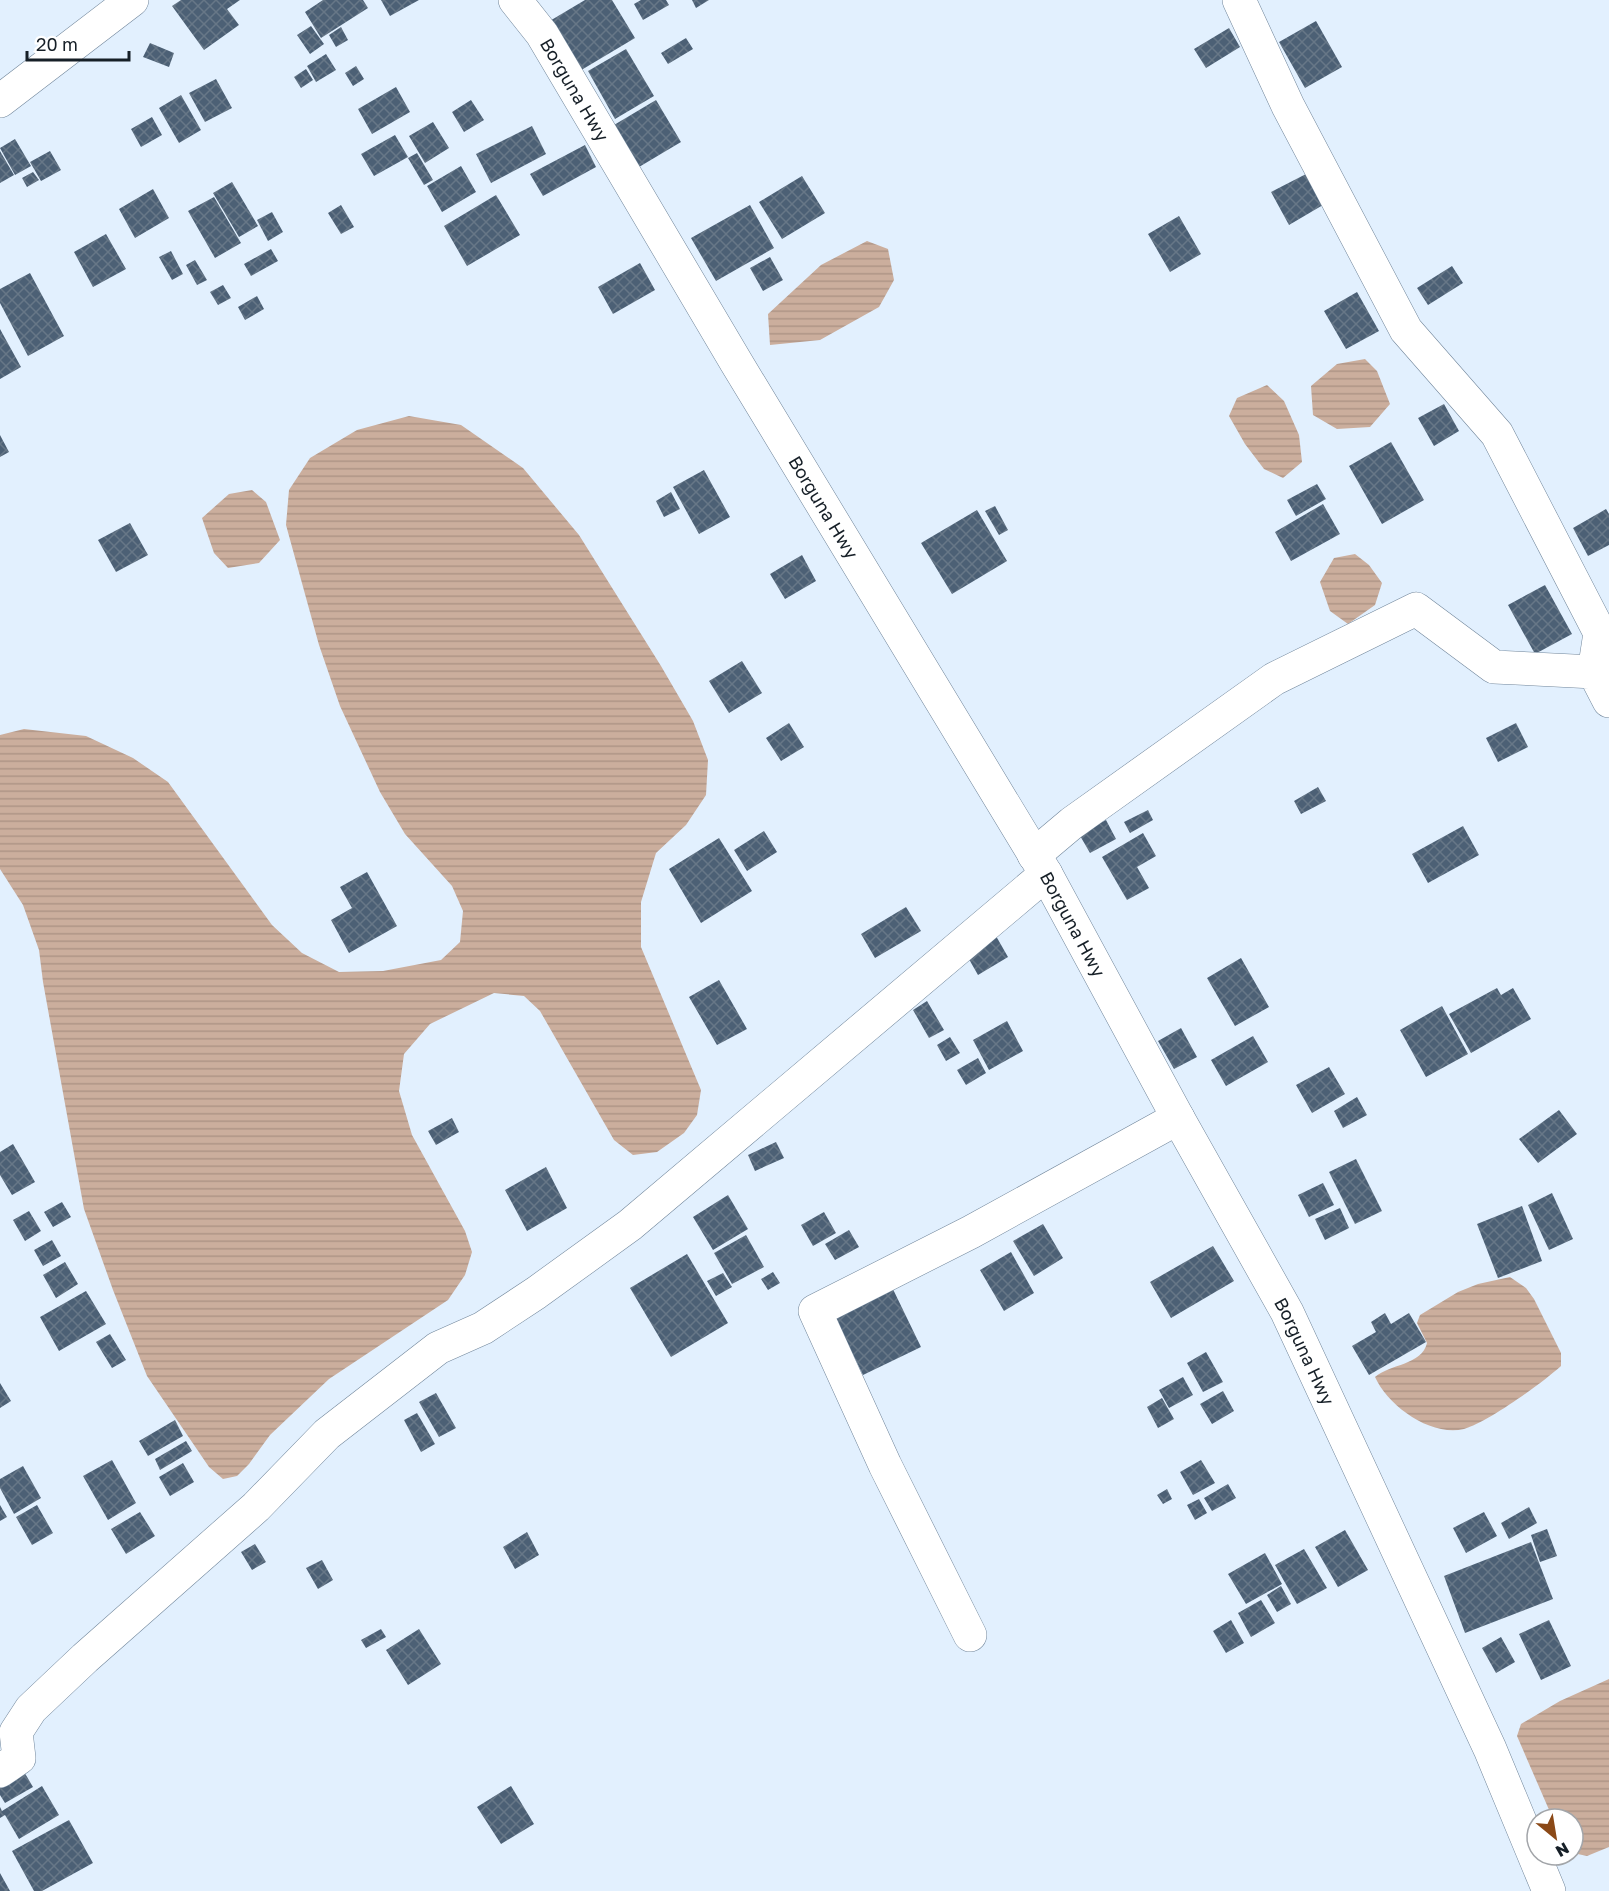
<svg xmlns="http://www.w3.org/2000/svg" width="1609" height="1891" viewBox="0 0 1609 1891" font-family="'Golos Text',sans-serif">
<style>
.water{fill:url(#water-rules)}
.building{fill:url(#building-cross-hatch)}
.lines{fill:none;stroke-linecap:round;stroke-linejoin:round}
.minor-casing{stroke:#71869b;stroke-width:34}
.tertiary-casing{stroke:#71869b;stroke-width:34}
.minor{stroke:#fff;stroke-width:33}
.tertiary{stroke:#fff;stroke-width:33}
.labels{text-anchor:middle;dominant-baseline:central;stroke-width:6;stroke-linejoin:round;paint-order:stroke}
.street-label{font-size:18px;fill:#161f27;stroke:#fff}
</style>
<defs>
<pattern id="water-rules" width="6" height="5" patternUnits="userSpaceOnUse" patternTransform="scale(1.5)"><rect width="6" height="5" fill="#cbae9d"/><path d="M0 2.5h6" fill="none" stroke="#ae9587"/></pattern>
<pattern id="building-cross-hatch" width="8" height="8" patternUnits="userSpaceOnUse" patternTransform="scale(1.5)"><rect width="8" height="8" fill="#4c6075"/><path d="M0 0l8 8M0 8l8-8" fill="none" stroke="#677787"/></pattern>
</defs>
<rect width="100%" height="100%" fill="#e2f0fe"/>
<path class="water" d="M 867,241 L 888,249 L 894,280 L 879,307 L 820,340 L 770,345 L 768,314 L 821,265 Z
M 1365,359 L 1377,371 L 1390,404 L 1370,427 L 1337,429 L 1313,415 L 1311,386 L 1337,364 Z
M 1267,385 L 1284,401 L 1299,435 L 1302,462 L 1283,478 L 1264,469 L 1245,444 L 1229,416 L 1237,398 Z
M 409,416 L 461,425 L 523,468 L 579,535 L 661,666 L 693,721 L 708,760 L 706,795 L 686,825 L 656,853 L 641,902 L 641,947 L 701,1090 L 697,1115 L 684,1133 L 657,1152 L 633,1155 L 614,1140 L 540,1011 L 524,996 L 494,993 L 430,1024 L 404,1054 L 399,1091 L 412,1135 L 465,1231 L 472,1252 L 465,1275 L 448,1300 L 329,1379 L 270,1435 L 249,1464 L 237,1476 L 223,1479 L 209,1467 L 147,1376 L 113,1290 L 84,1209 L 43,982 L 39,950 L 23,905 L 0,869 L 0,735 L 24,729 L 86,736 L 133,758 L 168,782 L 272,925 L 302,953 L 339,972 L 383,971 L 441,960 L 460,942 L 463,911 L 452,886 L 405,834 L 380,792 L 340,706 L 319,645 L 286,525 L 289,490 L 310,458 L 357,430 Z
M 252,490 L 266,502 L 280,540 L 259,563 L 228,568 L 214,553 L 202,518 L 229,494 Z
M 1355,554 L 1369,565 L 1382,583 L 1375,605 L 1348,624 L 1330,611 L 1320,582 L 1334,558 Z
M 1510,1277 L 1526,1288 L 1534,1299 L 1561,1353 L 1561,1366 C 1541,1384 1488,1422 1464,1429 C 1431,1437 1388,1406 1375,1377 C 1390,1364 1422,1365 1427,1343 L 1417,1323 L 1420,1315 L 1458,1292 L 1478,1284 Z
M 1609,1679 L 1609,1847 L 1587,1856 L 1573,1853 L 1573,1819 L 1553,1819 L 1517,1736 L 1521,1724 L 1560,1701 Z"/>
<path class="building" d="M 181,0 L 240,0 L 227,9 L 239,25 L 204,50 L 172,6 Z
M 323,0 L 363,0 L 368,8 L 321,38 L 305,12 Z
M 381,0 L 419,0 L 390,16 Z
M 585,0 L 612,0 L 635,38 L 578,72 L 548,22 Z
M 641,0 L 666,0 L 669,5 L 643,20 L 634,4 Z
M 692,0 L 709,0 L 696,8 Z
M 1316,21 L 1342,67 L 1305,88 L 1279,42 Z
M 311,26 L 324,44 L 310,54 L 297,35 Z
M 341,27 L 348,40 L 336,47 L 329,35 Z
M 1229,28 L 1240,47 L 1206,68 L 1194,49 Z
M 686,38 L 693,49 L 668,64 L 661,53 Z
M 150,43 L 174,53 L 169,67 L 143,57 Z
M 626,49 L 654,96 L 615,119 L 588,71 Z
M 326,54 L 336,70 L 316,82 L 307,66 Z
M 356,66 L 364,79 L 353,86 L 345,73 Z
M 306,69 L 313,80 L 301,88 L 294,77 Z
M 216,79 L 232,108 L 205,122 L 189,93 Z
M 396,87 L 410,112 L 372,134 L 358,109 Z
M 181,95 L 201,130 L 179,143 L 159,108 Z
M 471,100 L 484,120 L 464,132 L 452,112 Z
M 656,100 L 681,142 L 639,167 L 614,125 Z
M 152,117 L 162,135 L 141,147 L 131,129 Z
M 433,122 L 449,148 L 425,163 L 409,136 Z
M 532,126 L 546,154 L 491,183 L 476,154 Z
M 395,135 L 408,157 L 374,176 L 361,154 Z
M 15,139 L 31,166 L 15,175 L 0,148 Z
M 585,145 L 596,167 L 543,196 L 530,174 Z
M 0,151 L 14,175 L 0,183 Z
M 50,151 L 61,170 L 41,181 L 30,162 Z
M 417,153 L 433,180 L 424,185 L 408,158 Z
M 461,166 L 476,192 L 442,212 L 427,186 Z
M 33,172 L 39,180 L 27,187 L 22,178 Z
M 1306,174 L 1323,205 L 1289,225 L 1271,192 Z
M 802,176 L 825,213 L 782,239 L 759,202 Z
M 232,182 L 258,226 L 239,237 L 213,193 Z
M 153,189 L 169,218 L 135,238 L 119,209 Z
M 496,195 L 520,235 L 467,266 L 444,226 Z
M 214,197 L 241,243 L 215,258 L 188,211 Z
M 341,205 L 354,227 L 341,234 L 328,213 Z
M 750,205 L 774,248 L 716,281 L 691,238 Z
M 272,212 L 283,232 L 268,241 L 257,220 Z
M 1179,216 L 1201,254 L 1170,272 L 1148,234 Z
M 106,234 L 126,269 L 93,287 L 74,252 Z
M 271,249 L 278,261 L 251,276 L 244,264 Z
M 171,251 L 183,274 L 172,280 L 159,257 Z
M 770,257 L 783,280 L 763,291 L 750,268 Z
M 195,260 L 207,280 L 197,285 L 186,265 Z
M 640,263 L 655,290 L 613,314 L 598,287 Z
M 1452,266 L 1463,283 L 1428,305 L 1417,288 Z
M 30,273 L 64,336 L 28,356 L 0,303 L 0,289 Z
M 223,285 L 231,298 L 218,305 L 210,292 Z
M 1357,292 L 1379,331 L 1346,349 L 1324,311 Z
M 257,296 L 264,309 L 245,320 L 238,307 Z
M 0,329 L 21,367 L 0,379 Z
M 1444,404 L 1459,431 L 1434,446 L 1418,418 Z
M 0,435 L 9,452 L 0,457 Z
M 1391,442 L 1424,500 L 1382,524 L 1349,466 Z
M 704,470 L 730,517 L 699,534 L 673,487 Z
M 1317,484 L 1326,499 L 1296,516 L 1287,500 Z
M 671,492 L 680,509 L 664,517 L 656,501 Z
M 1323,504 L 1340,534 L 1291,561 L 1275,532 Z
M 995,506 L 1008,530 L 999,535 L 985,511 Z
M 1606,509 L 1609,514 L 1609,545 L 1588,556 L 1573,528 Z
M 977,510 L 1007,561 L 952,594 L 921,543 Z
M 130,523 L 148,555 L 116,572 L 98,540 Z
M 802,555 L 816,581 L 785,599 L 770,574 Z
M 1545,585 L 1572,634 L 1535,654 L 1508,605 Z
M 742,661 L 762,693 L 729,713 L 709,681 Z
M 789,723 L 804,747 L 781,761 L 766,738 Z
M 1516,723 L 1528,747 L 1498,762 L 1486,738 Z
M 1318,787 L 1326,801 L 1301,814 L 1294,801 Z
M 1148,810 L 1153,820 L 1130,833 L 1124,822 Z
M 1106,820 L 1116,839 L 1090,853 L 1079,834 Z
M 1463,826 L 1479,855 L 1428,883 L 1412,854 Z
M 764,831 L 777,852 L 747,871 L 734,850 Z
M 1143,833 L 1156,856 L 1137,867 L 1149,888 L 1127,900 L 1102,857 Z
M 719,838 L 752,891 L 701,923 L 669,869 Z
M 367,872 L 397,926 L 349,953 L 331,920 L 352,908 L 340,887 Z
M 906,907 L 921,931 L 875,958 L 861,934 Z
M 996,936 L 1008,957 L 978,975 L 966,954 Z
M 1241,958 L 1269,1007 L 1235,1026 L 1207,978 Z
M 719,980 L 747,1029 L 717,1045 L 689,997 Z
M 1497,988 L 1501,995 L 1513,988 L 1531,1019 L 1471,1053 L 1449,1014 Z
M 927,1001 L 944,1030 L 929,1038 L 913,1010 Z
M 1442,1006 L 1468,1054 L 1426,1077 L 1400,1030 Z
M 1007,1021 L 1023,1051 L 989,1070 L 973,1040 Z
M 1181,1028 L 1197,1057 L 1174,1069 L 1158,1041 Z
M 1253,1036 L 1268,1062 L 1226,1086 L 1211,1060 Z
M 950,1037 L 960,1053 L 946,1061 L 937,1045 Z
M 978,1058 L 986,1073 L 966,1085 L 957,1070 Z
M 1329,1067 L 1345,1094 L 1312,1113 L 1296,1085 Z
M 1357,1097 L 1367,1115 L 1343,1128 L 1334,1111 Z
M 1559,1110 L 1577,1134 L 1538,1163 L 1519,1139 Z
M 452,1118 L 459,1132 L 436,1145 L 428,1131 Z
M 776,1142 L 784,1158 L 755,1171 L 748,1155 Z
M 13,1144 L 35,1182 L 12,1195 L 0,1175 L 0,1152 Z
M 1356,1159 L 1382,1211 L 1355,1224 L 1329,1172 Z
M 546,1167 L 567,1208 L 527,1231 L 505,1190 Z
M 1323,1183 L 1334,1205 L 1309,1217 L 1298,1195 Z
M 1552,1193 L 1573,1239 L 1549,1250 L 1528,1205 Z
M 728,1195 L 748,1229 L 713,1250 L 693,1217 Z
M 62,1202 L 71,1217 L 53,1227 L 44,1212 Z
M 1522,1206 L 1542,1261 L 1498,1278 L 1477,1224 Z
M 1340,1208 L 1349,1228 L 1325,1240 L 1315,1219 Z
M 29,1211 L 41,1231 L 25,1241 L 13,1220 Z
M 824,1212 L 836,1233 L 813,1246 L 801,1225 Z
M 1043,1224 L 1063,1258 L 1034,1276 L 1013,1241 Z
M 849,1230 L 859,1247 L 835,1260 L 825,1244 Z
M 746,1235 L 764,1267 L 732,1284 L 714,1253 Z
M 52,1240 L 61,1256 L 43,1266 L 34,1250 Z
M 1213,1246 L 1234,1281 L 1171,1318 L 1150,1282 Z
M 1011,1252 L 1034,1293 L 1004,1311 L 980,1270 Z
M 687,1254 L 728,1323 L 671,1357 L 630,1288 Z
M 65,1262 L 78,1284 L 56,1298 L 43,1275 Z
M 773,1272 L 780,1283 L 768,1290 L 761,1279 Z
M 723,1273 L 732,1287 L 716,1296 L 707,1281 Z
M 889,1281 L 921,1347 L 863,1375 L 831,1310 Z
M 86,1291 L 106,1324 L 59,1351 L 40,1317 Z
M 1385,1313 L 1391,1324 L 1409,1313 L 1426,1342 L 1369,1375 L 1352,1346 L 1376,1332 L 1371,1322 Z
M 110,1334 L 126,1360 L 112,1368 L 96,1342 Z
M 1206,1352 L 1223,1382 L 1203,1392 L 1187,1363 Z
M 1183,1377 L 1193,1395 L 1169,1408 L 1159,1390 Z
M 0,1383 L 11,1401 L 0,1408 Z
M 1223,1391 L 1234,1411 L 1212,1424 L 1200,1404 Z
M 436,1393 L 456,1428 L 439,1437 L 419,1402 Z
M 1162,1398 L 1174,1419 L 1158,1428 L 1147,1407 Z
M 417,1413 L 435,1444 L 421,1452 L 404,1420 Z
M 175,1420 L 183,1436 L 148,1456 L 139,1441 Z
M 186,1441 L 192,1451 L 160,1470 L 155,1459 Z
M 112,1460 L 136,1503 L 108,1520 L 83,1476 Z
M 1201,1460 L 1215,1483 L 1193,1495 L 1180,1472 Z
M 183,1463 L 194,1482 L 170,1496 L 159,1477 Z
M 23,1466 L 41,1498 L 14,1514 L 0,1488 L 0,1479 Z
M 1228,1484 L 1236,1498 L 1212,1511 L 1204,1498 Z
M 1167,1489 L 1172,1499 L 1163,1504 L 1157,1495 Z
M 1199,1499 L 1207,1513 L 1195,1520 L 1187,1505 Z
M 0,1505 L 7,1517 L 0,1521 Z
M 37,1505 L 53,1533 L 32,1545 L 16,1517 Z
M 1529,1507 L 1537,1523 L 1509,1539 L 1501,1523 Z
M 140,1512 L 155,1536 L 126,1554 L 111,1529 Z
M 1484,1512 L 1497,1536 L 1466,1553 L 1453,1528 Z
M 1547,1529 L 1557,1556 L 1540,1562 L 1531,1535 Z
M 1345,1530 L 1368,1570 L 1338,1587 L 1315,1547 Z
M 527,1532 L 539,1555 L 515,1569 L 503,1547 Z
M 1531,1542 L 1553,1599 L 1465,1633 L 1444,1576 Z
M 255,1544 L 266,1562 L 252,1570 L 241,1552 Z
M 1304,1549 L 1327,1588 L 1297,1604 L 1275,1565 Z
M 1265,1553 L 1282,1584 L 1246,1604 L 1228,1574 Z
M 322,1560 L 333,1580 L 318,1589 L 306,1568 Z
M 1281,1586 L 1291,1604 L 1277,1612 L 1267,1595 Z
M 1261,1600 L 1275,1623 L 1251,1637 L 1238,1613 Z
M 1231,1620 L 1244,1643 L 1226,1653 L 1213,1631 Z
M 1549,1620 L 1571,1666 L 1541,1680 L 1519,1634 Z
M 381,1629 L 386,1637 L 366,1648 L 361,1640 Z
M 419,1629 L 441,1664 L 408,1685 L 386,1650 Z
M 1501,1637 L 1515,1662 L 1496,1673 L 1482,1648 Z
M 23,1770 L 33,1787 L 5,1803 L 0,1795 L 0,1783 Z
M 42,1786 L 59,1815 L 19,1839 L 5,1815 L 0,1818 L 0,1807 L 2,1811 Z
M 511,1786 L 534,1824 L 501,1844 L 477,1807 Z
M 69,1820 L 93,1863 L 42,1891 L 34,1891 L 12,1851 Z
M 0,1873 L 10,1891 L 0,1891 Z"/>
<g class="lines">
<defs>
<path id="minor" d="M 1239,0 L 1288,106 L 1406,330 L 1497,434 L 1600,633 L 1594,672 L 1609,701
M 1034,855 L 1072,823 L 1274,679 L 1416,609 L 1494,667 L 1594,672 L 1609,668
M 970,1635 L 885,1465 L 815,1311 L 971,1232 L 1178,1118
M 0,1771 L 19,1758 L 16,1732 L 31,1709 L 85,1658 L 256,1507 L 327,1434 L 438,1348 L 483,1328 L 536,1293 L 630,1225 L 1046,874"/>
<g id="tertiary">
<path id="s1" d="M 515,0 L 542,34 L 736,362 L 1046,874 L 1178,1118 L 1287,1312 L 1490,1749 L 1549,1891"/>
<path d="M 0,101 L 132,0"/>
</g>
</defs>
<use href="#minor" class="minor-casing"/>
<use href="#tertiary" class="tertiary-casing"/>
<use href="#minor" class="minor"/>
<use href="#tertiary" class="tertiary"/>
</g>
<g class="labels">
<g class="street-label">
<text stroke="none"><textPath href="#s1" startOffset="108">Borguna Hwy</textPath></text>
<text stroke="none"><textPath href="#s1" startOffset="594">Borguna Hwy</textPath></text>
<text stroke="none"><textPath href="#s1" startOffset="1080">Borguna Hwy</textPath></text>
<text stroke="none"><textPath href="#s1" startOffset="1566">Borguna Hwy</textPath></text>
</g>
</g>
<g transform="translate(1555 1837) rotate(150)"><circle r="28" fill="#ffffff" stroke="#a2a5a9" stroke-width="1.5"/>
<path d="M0-4.5L10 22L0 15L-10 22Z" fill="#8b4917"/>
<text y="-9" font-size="16" font-weight="bold" text-anchor="middle" fill="#161f27">N</text>
</g>
<path d="M27 51v9h102v-9" fill="none" stroke="#161f27" stroke-width="3"/>
<text x="36" y="51" font-size="18" fill="#161f27" stroke="#ffffff" stroke-width="4.5" paint-order="stroke">20 m</text>
</svg>
